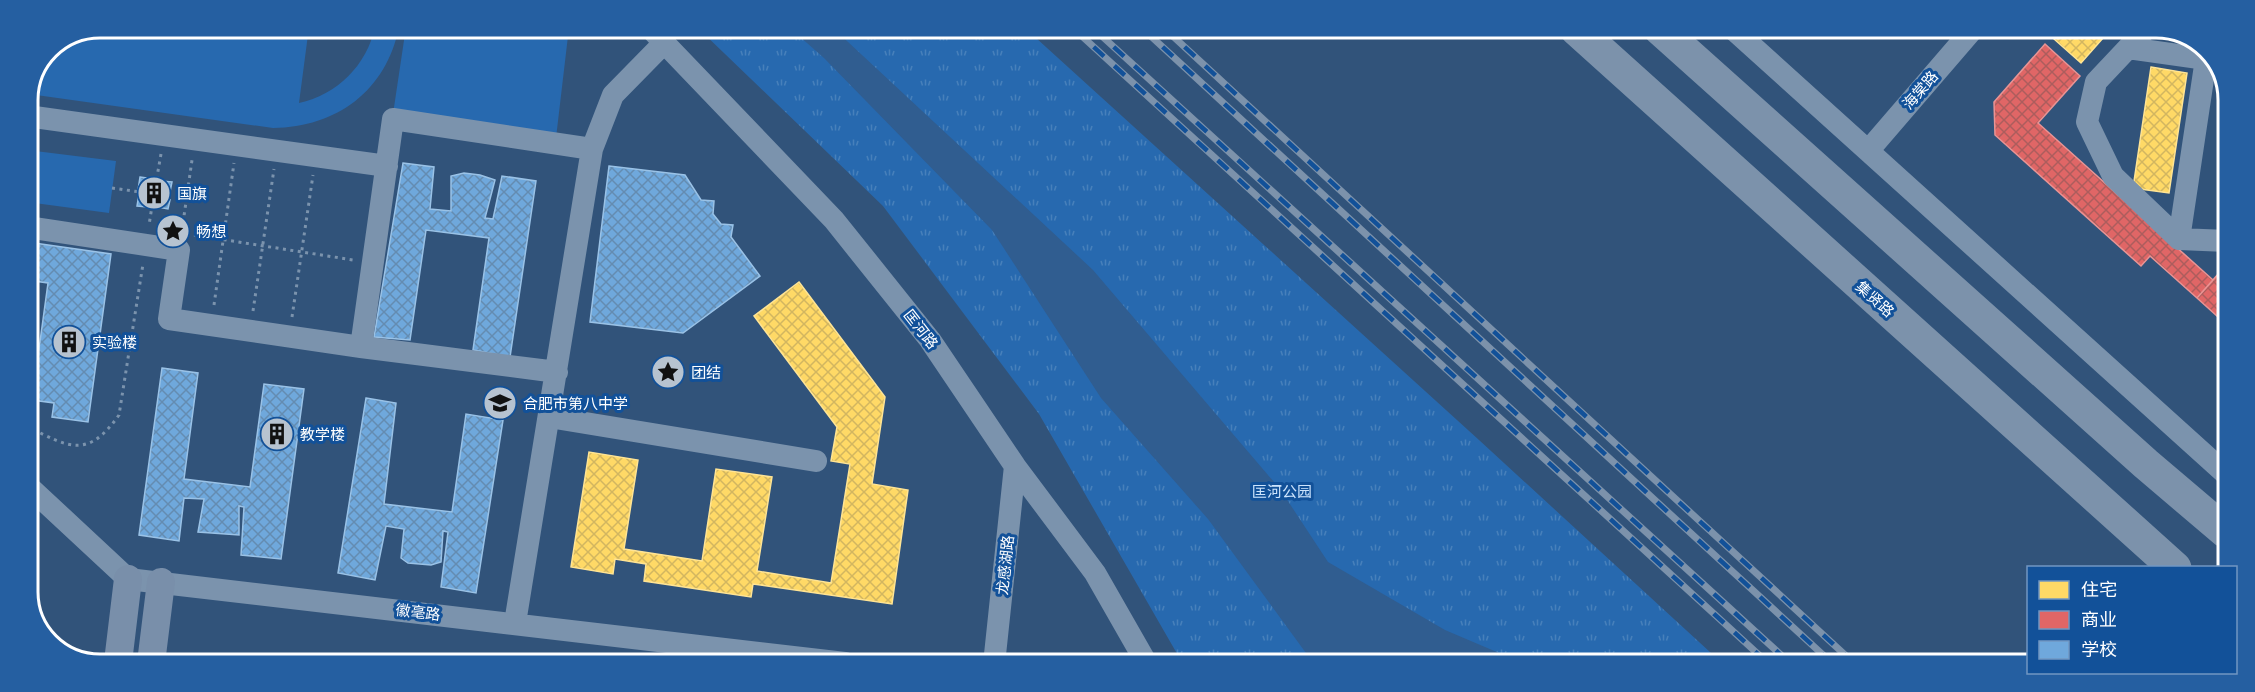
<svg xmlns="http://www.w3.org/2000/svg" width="2255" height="692" viewBox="0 0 2255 692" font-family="'PT Sans Narrow','Noto Sans SC',sans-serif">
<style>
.grass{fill:url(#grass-tufts)}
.pitch{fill:#2769af}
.water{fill:#305d90}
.homes{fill:url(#homes-cross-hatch);stroke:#ffe494;stroke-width:1.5}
.shops{fill:url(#shops-cross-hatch);stroke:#e99494;stroke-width:1.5}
.schools{fill:url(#schools-cross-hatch);stroke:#9ac2e6;stroke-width:1.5}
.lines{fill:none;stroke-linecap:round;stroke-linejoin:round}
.path{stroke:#7b93ad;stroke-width:3;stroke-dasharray:3 4.5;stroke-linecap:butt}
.minor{stroke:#7b93ad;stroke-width:22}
.major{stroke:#798faa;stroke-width:28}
.highway{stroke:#7c92ab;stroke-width:33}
.rail-casing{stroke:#7c92ab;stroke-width:7}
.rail{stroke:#125199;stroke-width:4.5;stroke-dasharray:14;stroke-linecap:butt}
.labels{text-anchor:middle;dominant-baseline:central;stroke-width:6;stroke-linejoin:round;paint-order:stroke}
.street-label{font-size:15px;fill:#fff;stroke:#125199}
.poi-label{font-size:15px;fill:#fff;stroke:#125199;text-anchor:start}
.park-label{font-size:15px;fill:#cde4fd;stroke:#125199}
.rim{fill:none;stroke:#fff;stroke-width:3}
</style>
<defs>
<pattern id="grass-tufts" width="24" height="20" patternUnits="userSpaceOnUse" patternTransform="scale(1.5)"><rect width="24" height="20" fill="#2769af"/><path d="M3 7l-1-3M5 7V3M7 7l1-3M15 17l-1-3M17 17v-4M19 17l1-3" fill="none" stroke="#4780bb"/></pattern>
<pattern id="homes-cross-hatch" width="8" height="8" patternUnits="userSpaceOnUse" patternTransform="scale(1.5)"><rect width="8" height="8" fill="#ffd966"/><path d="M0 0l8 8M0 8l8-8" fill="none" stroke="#d2b660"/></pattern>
<pattern id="shops-cross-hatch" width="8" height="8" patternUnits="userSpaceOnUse" patternTransform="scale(1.5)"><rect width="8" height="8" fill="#e06666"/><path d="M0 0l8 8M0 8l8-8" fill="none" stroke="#ac5d5d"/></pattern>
<pattern id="schools-cross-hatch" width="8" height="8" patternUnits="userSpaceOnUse" patternTransform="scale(1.5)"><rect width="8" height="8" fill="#6fa8dc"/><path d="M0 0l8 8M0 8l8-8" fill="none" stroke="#648cb1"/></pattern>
</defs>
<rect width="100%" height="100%" fill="#31537a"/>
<path class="grass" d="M 698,28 L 1025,28 L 1479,440 L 1723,664 L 1183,664 L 1039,414 L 883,206 Z"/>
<path class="pitch" d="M 99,27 L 309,27 L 299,103 C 337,95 367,65 375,27 L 399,27 C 386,91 337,127 273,128 L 29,94 L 48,48 Z
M 406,27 L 457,27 L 485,33 L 486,27 L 532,28 L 532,31 L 568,36 L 556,138 L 393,114 Z
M 27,150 L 116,161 L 109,213 L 27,202 Z"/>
<path class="water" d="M 790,28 L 833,28 L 1093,270 L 1280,489 L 1328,562 L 1445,630 L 1525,664 L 1314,664 L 1208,519 L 1101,398 L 992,230 L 824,58 Z"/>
<path class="homes" d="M 2062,29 L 2111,29 L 2081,63 L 2054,39 Z
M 2151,67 L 2187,73 L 2169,193 L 2133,188 Z
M 2228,162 L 2227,215 L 2220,214 Z
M 799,282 L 885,397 L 872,484 L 908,490 L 892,604 L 753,584 L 751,597 L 644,581 L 646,564 L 615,559 L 613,574 L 571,567 L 589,452 L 638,460 L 624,549 L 702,561 L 716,469 L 772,477 L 757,571 L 831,583 L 850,464 L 831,461 L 837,427 L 754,316 Z"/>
<path class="shops" d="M 2045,44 L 2080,76 L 2038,123 L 2213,280 L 2197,298 L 2150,256 L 2141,266 L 1995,135 L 1994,102 Z
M 2227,264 L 2227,325 L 2197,298 Z"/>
<path class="schools" d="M 403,163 L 434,167 L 430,209 L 451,211 L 451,176 L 464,173 L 480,175 L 495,180 L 485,218 L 493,219 L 502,176 L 536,181 L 510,357 L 473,350 L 489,238 L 426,230 L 410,340 L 374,337 Z
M 609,166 L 685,175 L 701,200 L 714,201 L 713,214 L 721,224 L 733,225 L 731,237 L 760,276 L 683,333 L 590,322 Z
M 140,177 L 153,179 L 152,188 L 160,190 L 161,181 L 172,182 L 170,192 L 164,191 L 163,199 L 170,200 L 168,209 L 157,207 L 158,199 L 149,198 L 148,207 L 137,206 L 139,194 L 145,195 L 145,191 L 138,190 Z
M 27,242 L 111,254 L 88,422 L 52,417 L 54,403 L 32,400 L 48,283 L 27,280 Z
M 162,368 L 198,373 L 184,479 L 250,487 L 264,384 L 304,389 L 281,559 L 241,555 L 244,507 L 239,506 L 239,535 L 198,532 L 204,499 L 184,498 L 179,541 L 139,535 Z
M 366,398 L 396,403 L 384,504 L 452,512 L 466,414 L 503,420 L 476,593 L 441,587 L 448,532 L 443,531 L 441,562 L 431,565 L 408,563 L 401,558 L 404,529 L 386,526 L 375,580 L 338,573 Z"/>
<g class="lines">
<path class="path" d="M 112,188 L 154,194 L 149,225
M 154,194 L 161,154
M 182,230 L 192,160
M 194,235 L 353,260
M 214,305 L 234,163
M 253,311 L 274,169
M 292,317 L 313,175
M 27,426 C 69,448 88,459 119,415 L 143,264"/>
<path class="minor" d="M 650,28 L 834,220 L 930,340 L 1015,466 L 1095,573 L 1147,664
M 1733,29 L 2226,474
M 2145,30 L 2096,82 L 2087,122 L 2113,176 L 2179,239 L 2227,241
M 2128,48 L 2206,59 L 2179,239
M 27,116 L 387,166
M 1868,151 L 1973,29
M 27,227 L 179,250 L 169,319 L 361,347 L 557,372
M 361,347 L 393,119 L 592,149
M 549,417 L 816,461
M 27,485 L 128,579 L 845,663
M 515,623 L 592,149 L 613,95 L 665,42
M 994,664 L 1015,466"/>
<path class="major" d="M 118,662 L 128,579
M 151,663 L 161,582"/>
<path class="highway" d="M 1576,29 L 2175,568
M 1660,29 L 2146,464 L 2226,532"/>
<defs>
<path id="rail" d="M 1073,28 L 1770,665
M 1093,28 L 1792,665
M 1142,28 L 1834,665
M 1164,28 L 1856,665"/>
</defs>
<use href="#rail" class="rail-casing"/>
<use href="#rail" class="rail"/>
</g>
<defs>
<symbol id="building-disc" viewBox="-11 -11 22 22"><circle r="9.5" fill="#b7c3d0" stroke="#125199"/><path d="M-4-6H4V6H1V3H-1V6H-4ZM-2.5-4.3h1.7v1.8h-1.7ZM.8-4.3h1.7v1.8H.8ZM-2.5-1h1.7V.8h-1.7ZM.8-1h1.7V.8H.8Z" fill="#111"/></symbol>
<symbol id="sight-disc" viewBox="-11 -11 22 22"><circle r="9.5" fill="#b7c3d0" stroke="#125199"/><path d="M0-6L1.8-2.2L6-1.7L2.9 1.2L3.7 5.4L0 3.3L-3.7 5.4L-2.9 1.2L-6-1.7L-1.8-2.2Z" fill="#111"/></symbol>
<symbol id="school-disc" viewBox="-11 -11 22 22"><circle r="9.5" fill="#b7c3d0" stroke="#125199"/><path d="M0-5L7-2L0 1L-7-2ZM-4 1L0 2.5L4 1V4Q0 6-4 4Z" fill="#111"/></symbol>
</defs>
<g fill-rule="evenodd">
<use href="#building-disc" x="135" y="174" width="38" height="38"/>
<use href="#sight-disc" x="154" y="212" width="38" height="38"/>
<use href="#building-disc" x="50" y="323" width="38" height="38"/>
<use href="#sight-disc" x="649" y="353" width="38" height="38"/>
<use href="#school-disc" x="481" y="384" width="38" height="38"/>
<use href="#building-disc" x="258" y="415" width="38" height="38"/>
</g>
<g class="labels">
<g class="street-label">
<text transform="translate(1920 90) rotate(-49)">海棠路</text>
<text transform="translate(1875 299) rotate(42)">集贤路</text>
<text transform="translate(921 329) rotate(52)">匡河路</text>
<text transform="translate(1005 565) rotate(-84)">龙感湖路</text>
<text transform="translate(418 612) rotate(7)">徽毫路</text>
</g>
<g class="poi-label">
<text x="177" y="193">国旗</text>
<text x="196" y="231">畅想</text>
<text x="92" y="342">实验楼</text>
<text x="691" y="372">团结</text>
<text x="523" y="403">合肥市第八中学</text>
<text x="300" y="434">教学楼</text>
</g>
<g class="park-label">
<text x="1282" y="491">匡河公园</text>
</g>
</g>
<path d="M0 0H2255V692H0ZM100 38H2156A62 62 0 0 1 2218 100V592A62 62 0 0 1 2156 654H100A62 62 0 0 1 38 592V100A62 62 0 0 1 100 38Z" fill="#255fa1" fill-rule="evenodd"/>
<path class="rim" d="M100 38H2156A62 62 0 0 1 2218 100V592A62 62 0 0 1 2156 654H100A62 62 0 0 1 38 592V100A62 62 0 0 1 100 38Z"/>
<rect x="2027" y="566" width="210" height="108" fill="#125199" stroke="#7197c2" stroke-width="1.5"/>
<rect x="2039" y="581" width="30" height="18" fill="#ffd966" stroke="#7197c2" stroke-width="1.5"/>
<text x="2081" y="596" font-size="18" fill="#ffffff">住宅</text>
<rect x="2039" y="611" width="30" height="18" fill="#e06666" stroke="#7197c2" stroke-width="1.5"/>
<text x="2081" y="626" font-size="18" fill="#ffffff">商业</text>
<rect x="2039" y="641" width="30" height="18" fill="#6fa8dc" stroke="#7197c2" stroke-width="1.5"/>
<text x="2081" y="656" font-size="18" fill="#ffffff">学校</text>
</svg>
